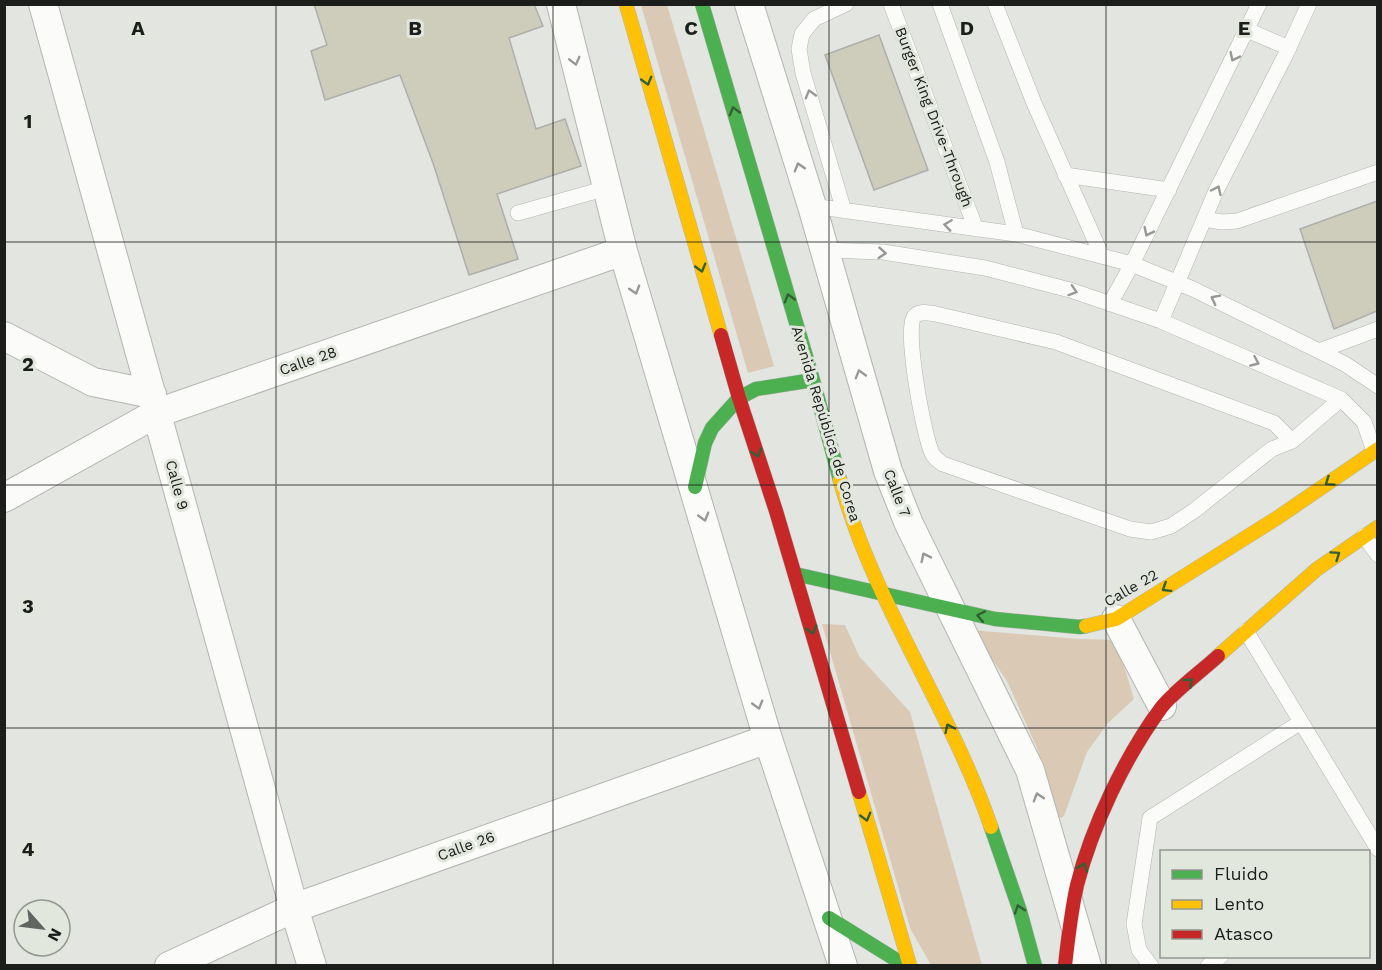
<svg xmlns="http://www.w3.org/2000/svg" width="1382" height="970" viewBox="0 0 1382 970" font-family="'Work Sans',sans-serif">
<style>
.green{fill:#dac9b4}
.building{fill:#cecdbc;stroke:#aeafab;stroke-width:1.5}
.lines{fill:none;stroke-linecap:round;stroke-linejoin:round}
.lane-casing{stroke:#b2b5b1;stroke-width:16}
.street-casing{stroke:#b2b5b1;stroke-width:30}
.fast-casing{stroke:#b2b5b1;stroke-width:15}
.slow-casing{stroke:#b2b5b1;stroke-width:15}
.jam-casing{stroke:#b2b5b1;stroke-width:15}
.lane{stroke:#fbfbfa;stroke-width:15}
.street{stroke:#fbfbfa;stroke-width:28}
.fast{stroke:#4caf50;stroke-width:14}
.slow{stroke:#ffc107;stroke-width:14}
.jam{stroke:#c62828;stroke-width:14}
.oneway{stroke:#979896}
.oneway2{stroke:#325f33}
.grid{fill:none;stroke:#1c1e1b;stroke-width:1.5;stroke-opacity:0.55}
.labels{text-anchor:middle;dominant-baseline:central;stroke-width:6;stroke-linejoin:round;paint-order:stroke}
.street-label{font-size:15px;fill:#1c1e1b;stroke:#e2e7de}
.grid-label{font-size:20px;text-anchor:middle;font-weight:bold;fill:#1c1e1b;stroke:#e2e7de;stroke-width:6;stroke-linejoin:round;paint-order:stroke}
</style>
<rect width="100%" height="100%" fill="#e2e5e0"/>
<path class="green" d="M 641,5 L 667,5 L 774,366 L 748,373 Z
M 822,624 L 845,625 L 859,656 L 910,712 L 982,965 L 931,965 L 910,928 Z
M 972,630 L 1078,639 L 1116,640 L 1134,699 L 1108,723 L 1087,752 L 1064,816 L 1057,820 L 1037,748 L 1007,681 Z"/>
<path class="building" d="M 314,4 L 534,4 L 543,26 L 509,38 L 536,129 L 565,119 L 581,166 L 497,194 L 518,259 L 469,275 L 433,163 L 400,75 L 325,100 L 311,51 L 327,45 Z
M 879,35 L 928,170 L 874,190 L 825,55 Z
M 1377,201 L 1377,311 L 1334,329 L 1300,229 Z"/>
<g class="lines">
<defs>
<path id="lane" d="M 891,4 L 976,229
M 940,4 L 997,162 L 1016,234
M 995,4 L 1034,103 L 1102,256
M 1247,30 L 1289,48
M 1065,175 L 1169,190
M 812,206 L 1016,234 L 1132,264 L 1193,289 L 1319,351 L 1345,364 L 1378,386
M 844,211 L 803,73 L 799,49 L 802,34 L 814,19 L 846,4
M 518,213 L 607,188
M 1204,219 L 1222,222 L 1237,221 L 1378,172
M 824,250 L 883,252 L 985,268 L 1070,290 L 1161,321 L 1341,399 L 1364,422 L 1374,451
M 1110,304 L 1132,264 L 1259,4
M 1161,321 L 1216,191 L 1285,56 L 1309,4
M 1319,351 L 1378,329
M 1292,441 L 1274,423 L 1056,342 L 936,314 C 929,313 919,310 914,317 C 904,328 924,440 933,455 C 935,458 940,462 943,464 L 1130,529 L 1151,532 L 1171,526 L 1195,510 L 1272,449 L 1292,441 L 1341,399
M 1364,536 L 1378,555
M 1246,631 L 1378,849
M 1151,966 L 1139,950 L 1134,924 L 1150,818 L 1301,722
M 1208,966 L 1221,956"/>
<path id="street" d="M 43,4 L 294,908 L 312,966
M 561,4 L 623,251 L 768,739 L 843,966
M 749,4 L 812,206 L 888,471 L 909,524 L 1030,770 L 1087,966
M 4,336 L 93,382 L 152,394
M 4,498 L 157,413 L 623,251
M 1116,619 L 1162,706
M 169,966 L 294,908 L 768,739"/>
<path id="fast" d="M 702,4 L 813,380 L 840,480
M 695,487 L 705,443 L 712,428 L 739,398 L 756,389 L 813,380
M 795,574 L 995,619 L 1080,627 L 1086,626
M 991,827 L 1020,911 L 1035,966
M 829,918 L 906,966"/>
<path id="slow" d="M 626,4 L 721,335
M 840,480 C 873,603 950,707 991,827
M 1086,626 L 1116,619 L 1277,518 L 1378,449
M 1218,656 L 1317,569 L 1378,527
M 859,792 L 910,966"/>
<path id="jam" d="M 721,335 L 739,398 L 776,511 L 859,792
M 1065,966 C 1068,939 1071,912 1077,885 C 1092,826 1125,757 1161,708 C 1173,692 1203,670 1218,656"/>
</defs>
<use href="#lane" class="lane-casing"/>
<use href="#street" class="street-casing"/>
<use href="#fast" class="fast-casing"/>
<use href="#slow" class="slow-casing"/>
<use href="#jam" class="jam-casing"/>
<use href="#lane" class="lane"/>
<use href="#street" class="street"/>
<use href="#fast" class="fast"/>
<use href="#slow" class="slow"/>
<use href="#jam" class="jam"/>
</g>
<defs><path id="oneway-chevron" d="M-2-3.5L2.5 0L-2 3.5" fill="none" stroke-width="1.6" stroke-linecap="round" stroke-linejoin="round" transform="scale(1.5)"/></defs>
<g class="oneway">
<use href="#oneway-chevron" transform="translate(1234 57) rotate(116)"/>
<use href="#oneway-chevron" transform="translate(575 61) rotate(76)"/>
<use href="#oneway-chevron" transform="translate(810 94) rotate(-106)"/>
<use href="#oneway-chevron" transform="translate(799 167) rotate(-107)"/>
<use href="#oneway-chevron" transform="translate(1217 190) rotate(-65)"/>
<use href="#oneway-chevron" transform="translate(948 225) rotate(-172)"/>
<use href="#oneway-chevron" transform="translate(1148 232) rotate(116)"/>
<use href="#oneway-chevron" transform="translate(882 253) rotate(5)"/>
<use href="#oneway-chevron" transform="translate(635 290) rotate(73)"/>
<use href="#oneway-chevron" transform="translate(1073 291) rotate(18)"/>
<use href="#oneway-chevron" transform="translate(1215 299) rotate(-153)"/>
<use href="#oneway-chevron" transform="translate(1255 362) rotate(24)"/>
<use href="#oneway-chevron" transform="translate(860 374) rotate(-106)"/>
<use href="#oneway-chevron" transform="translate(704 517) rotate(74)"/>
<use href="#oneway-chevron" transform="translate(925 557) rotate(-116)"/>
<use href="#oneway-chevron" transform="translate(758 705) rotate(74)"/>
<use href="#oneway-chevron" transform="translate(1038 797) rotate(-107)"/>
</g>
<g class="oneway2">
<use href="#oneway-chevron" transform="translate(647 81) rotate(74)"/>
<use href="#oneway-chevron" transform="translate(734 111) rotate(-106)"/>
<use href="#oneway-chevron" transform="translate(701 268) rotate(74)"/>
<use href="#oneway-chevron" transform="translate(789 298) rotate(-106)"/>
<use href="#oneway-chevron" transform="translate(757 453) rotate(72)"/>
<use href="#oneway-chevron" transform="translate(1329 482) rotate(146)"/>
<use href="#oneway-chevron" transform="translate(1336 555) rotate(-35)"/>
<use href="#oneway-chevron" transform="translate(1166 588) rotate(148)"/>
<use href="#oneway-chevron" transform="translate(981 616) rotate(-169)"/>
<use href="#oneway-chevron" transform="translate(812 630) rotate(74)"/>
<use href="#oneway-chevron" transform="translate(1189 682) rotate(-42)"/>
<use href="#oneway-chevron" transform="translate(949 728) rotate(-115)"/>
<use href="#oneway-chevron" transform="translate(866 817) rotate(74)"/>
<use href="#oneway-chevron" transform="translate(1083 867) rotate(-71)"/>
<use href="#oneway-chevron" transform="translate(1019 909) rotate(-108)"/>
</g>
<path class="grid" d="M 276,4 L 276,966M 553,4 L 553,966M 829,4 L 829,966M 1106,4 L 1106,966M 4,242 L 1378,242M 4,485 L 1378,485M 4,728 L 1378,728"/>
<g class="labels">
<g class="street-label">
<text transform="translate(934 117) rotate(69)">Burger King Drive-Through</text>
<text transform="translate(308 361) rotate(-19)">Calle 28</text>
<text transform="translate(826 424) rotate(73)">Avenida República de Corea</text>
<text transform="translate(177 485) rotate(75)">Calle 9</text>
<text transform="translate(897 493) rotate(69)">Calle 7</text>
<text transform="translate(1131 588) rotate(-30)">Calle 22</text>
<text transform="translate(466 846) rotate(-20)">Calle 26</text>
</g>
</g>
<g class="grid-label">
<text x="138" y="35">A</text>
<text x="415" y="35">B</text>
<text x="691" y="35">C</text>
<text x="967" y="35">D</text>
<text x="1244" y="35">E</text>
<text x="28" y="128">1</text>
<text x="28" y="371">2</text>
<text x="28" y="613">3</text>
<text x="28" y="856">4</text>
</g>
<rect width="1382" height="970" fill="none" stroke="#1c1e1b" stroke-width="12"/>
<rect x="1160" y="850" width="210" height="108" fill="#e2e7de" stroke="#939790" stroke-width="1.5"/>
<rect x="1172" y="870" width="30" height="9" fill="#4caf50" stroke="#939790" stroke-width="1.5"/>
<text x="1214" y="880" font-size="18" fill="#1c1e1b">Fluido</text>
<rect x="1172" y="900" width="30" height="9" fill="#ffc107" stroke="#939790" stroke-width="1.5"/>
<text x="1214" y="910" font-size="18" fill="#1c1e1b">Lento</text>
<rect x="1172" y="930" width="30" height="9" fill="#c62828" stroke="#939790" stroke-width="1.5"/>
<text x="1214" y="940" font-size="18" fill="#1c1e1b">Atasco</text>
<g transform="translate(42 928) rotate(118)"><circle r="28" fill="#e2e7de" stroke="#939790" stroke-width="1.5"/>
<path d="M0-4.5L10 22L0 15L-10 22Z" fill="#616460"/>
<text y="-9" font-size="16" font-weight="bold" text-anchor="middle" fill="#1c1e1b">N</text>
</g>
</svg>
